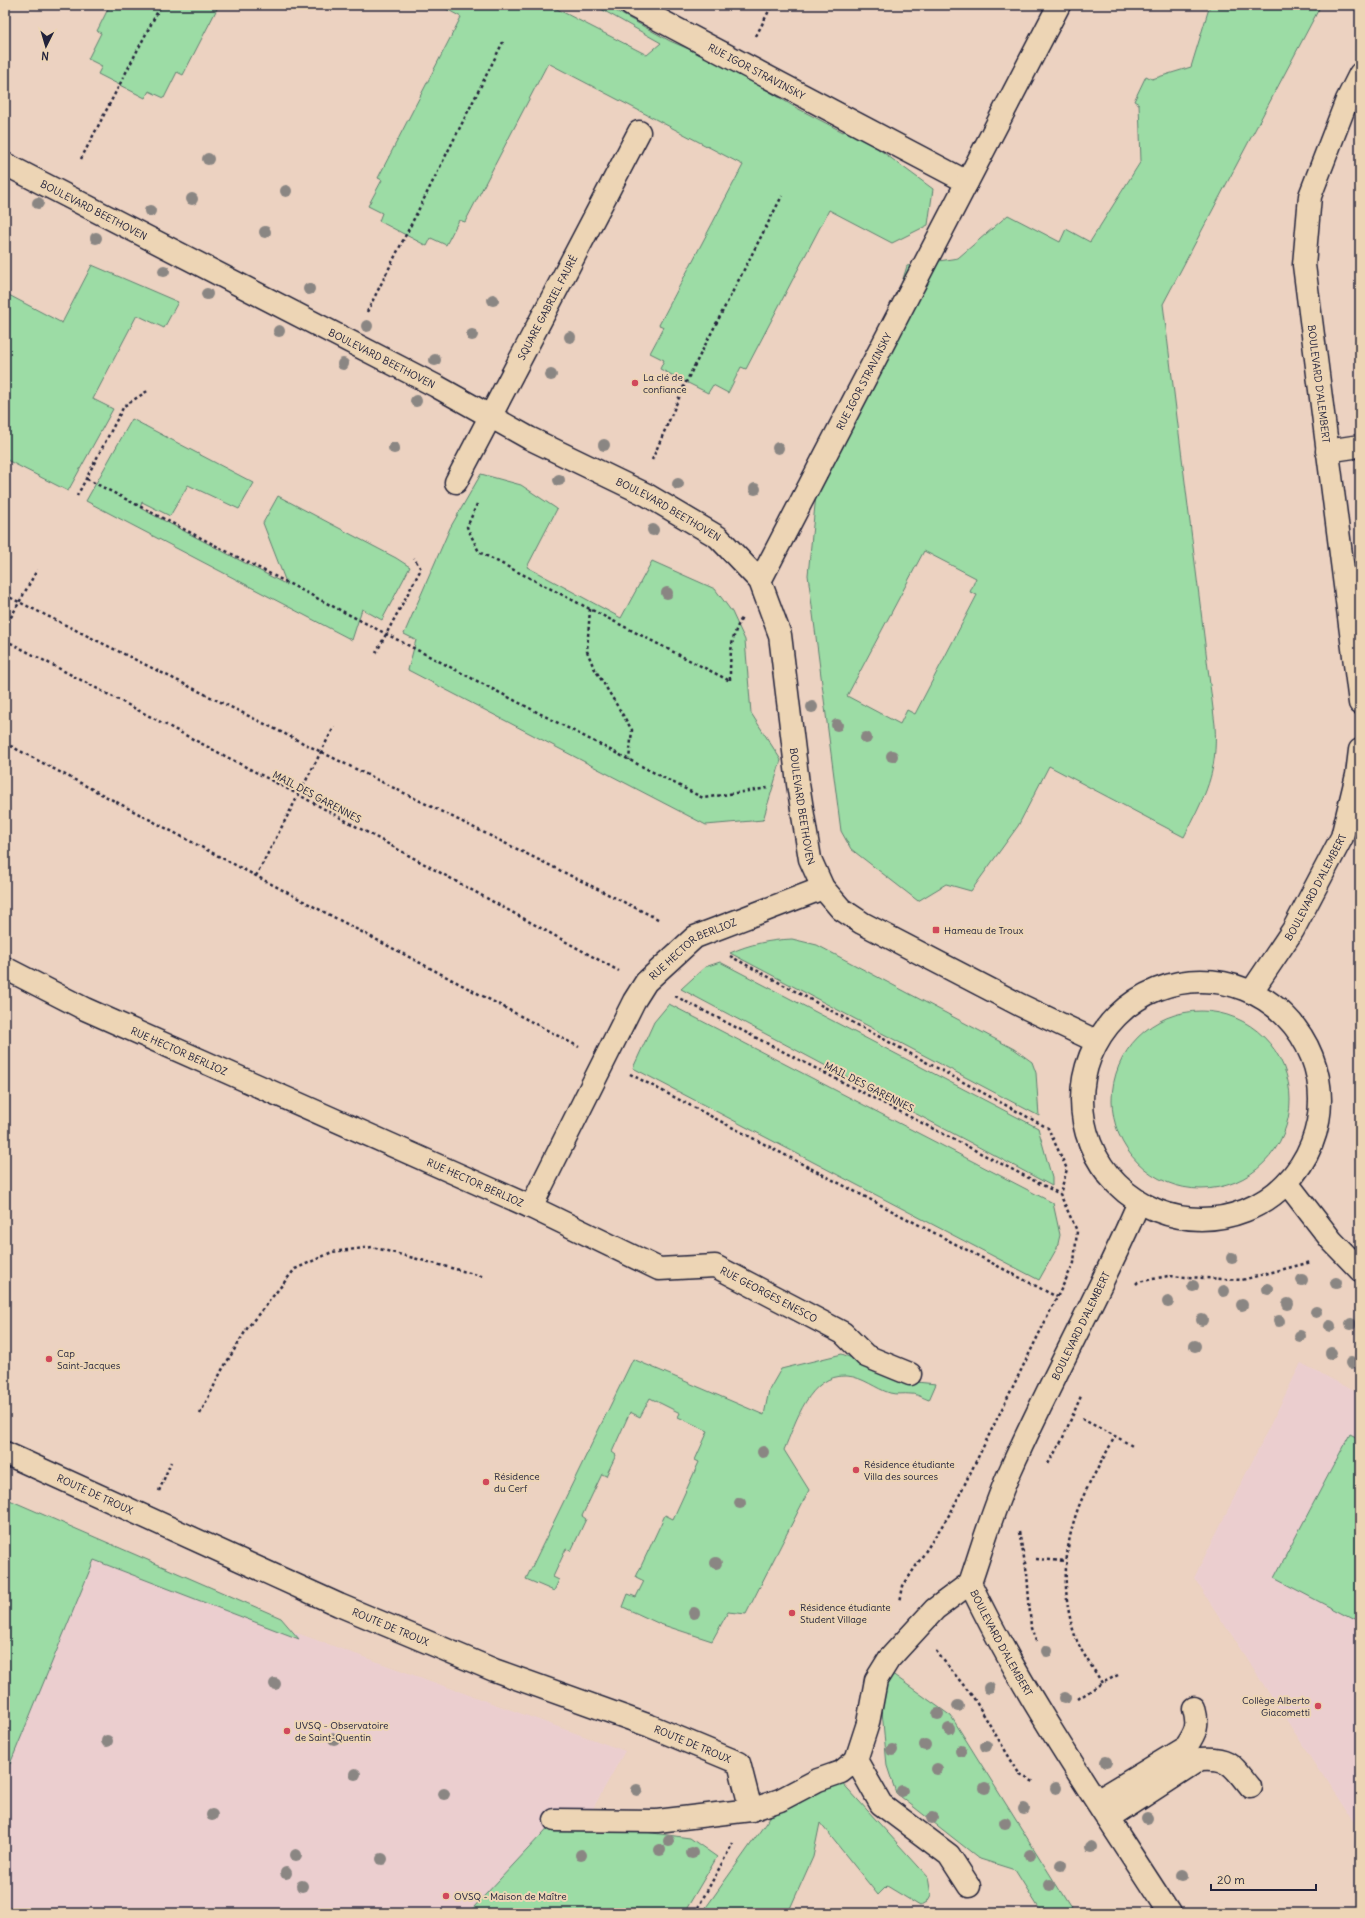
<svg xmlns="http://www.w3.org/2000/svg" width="1365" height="1918" viewBox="0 0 1365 1918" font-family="Delius,sans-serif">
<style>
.built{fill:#ebcecf}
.green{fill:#9cdca5;stroke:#5f7f70;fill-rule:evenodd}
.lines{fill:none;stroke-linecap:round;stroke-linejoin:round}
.minor-casing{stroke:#22223b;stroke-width:25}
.path{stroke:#22223b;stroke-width:2.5;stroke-dasharray:3 3;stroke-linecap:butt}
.minor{stroke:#edd5b5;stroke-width:22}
.tree{fill:#8a8683}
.poi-dot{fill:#d1495b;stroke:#edd5b5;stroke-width:1.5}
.labels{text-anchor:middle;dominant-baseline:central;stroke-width:4;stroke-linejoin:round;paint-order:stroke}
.street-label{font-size:10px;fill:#22223b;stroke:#edd5b5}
.poi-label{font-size:10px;fill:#22223b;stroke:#edd5b5;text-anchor:start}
</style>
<rect width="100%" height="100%" fill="#ecd2c1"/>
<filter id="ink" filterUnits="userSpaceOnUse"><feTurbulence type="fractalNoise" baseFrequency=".025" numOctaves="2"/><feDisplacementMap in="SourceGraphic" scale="8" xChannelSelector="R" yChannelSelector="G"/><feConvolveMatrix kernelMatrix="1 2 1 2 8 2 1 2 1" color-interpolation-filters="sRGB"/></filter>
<g filter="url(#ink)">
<path class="built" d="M 1301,1363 L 1360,1394 L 1360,1833 L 1194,1578 Z
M 94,1560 L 625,1751 L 535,1913 L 5,1913 L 5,1710 Z"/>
<path class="green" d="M 110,5 L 219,5 L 183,75 L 177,72 L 164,98 L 149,91 L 145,98 L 98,74 L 102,66 L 88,59 L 101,33 L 97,31 Z
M 439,5 L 549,5 L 647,55 L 661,43 L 594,5 L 605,5 L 670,41 L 726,65 L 793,106 L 843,132 L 850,128 L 933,189 L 928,225 L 892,243 L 829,210 L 746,369 L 741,367 L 728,393 L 713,385 L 708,393 L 660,369 L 664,360 L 650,353 L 664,327 L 659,325 L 743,165 L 548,63 L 465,222 L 459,220 L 446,245 L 431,238 L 427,246 L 379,221 L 382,213 L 368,206 L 382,180 L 378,178 L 461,17 Z
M 1210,5 L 1321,5 L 1163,304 L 1215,725 C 1218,773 1205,796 1184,837 L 1049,766 L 1018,826 L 971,891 L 946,884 L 918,901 L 851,849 L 841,831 L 808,575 L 821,445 L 868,391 L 907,266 L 958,258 L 1008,215 L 1060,242 L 1066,229 L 1090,242 L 1141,161 L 1139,104 L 1134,101 L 1146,76 L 1152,79 L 1191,67 ZM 924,551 L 976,578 L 970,592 L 977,595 L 915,714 L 907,710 L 900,724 L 847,696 Z
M 92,265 L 178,302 L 164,328 L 137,315 L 93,399 L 113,409 L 68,491 L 5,459 L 5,293 L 62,323 Z
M 132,419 L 254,483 L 239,509 L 188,485 L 170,516 L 142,502 L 140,508 L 287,585 L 263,523 L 278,496 L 396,558 L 410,567 L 382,620 L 362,609 L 352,640 L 86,501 Z
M 481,474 L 521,485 L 557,509 L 527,567 L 621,618 L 652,561 L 715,589 L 732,612 L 745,640 L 751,713 L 781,760 L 763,820 L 706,825 L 408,670 L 416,640 L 404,634 L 450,528 Z
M 792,939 L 817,945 L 1014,1049 L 1032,1062 L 1036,1073 L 1039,1116 L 730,953 C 750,944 770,940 792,939 Z
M 720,962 L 1038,1128 L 1052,1178 L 1052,1186 L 681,989 L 705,967 Z
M 669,1004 L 1053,1203 L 1060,1235 L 1057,1248 L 1039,1280 L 633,1068 L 654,1022 Z
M1112 1100a89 89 0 1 1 178 0a89 89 0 1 1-178 0Z
M 842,1354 L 907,1381 L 936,1384 L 929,1400 C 923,1398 917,1394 911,1394 C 904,1393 896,1395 890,1393 C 876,1389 863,1377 847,1376 C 809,1374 796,1422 784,1450 L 809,1490 L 746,1614 L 728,1612 L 712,1641 L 660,1624 L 623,1607 L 628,1594 L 636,1597 L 644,1581 L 636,1577 L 665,1515 L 673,1519 L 699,1462 L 695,1460 L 708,1431 L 678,1417 L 680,1413 L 650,1398 L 640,1417 L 630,1412 L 612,1452 L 616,1455 L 606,1476 L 602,1474 L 582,1516 L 586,1519 L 571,1551 L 566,1549 L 553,1577 L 559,1580 L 554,1591 L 526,1579 L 633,1359 L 764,1415 L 769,1390 L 781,1369 Z
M 1350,1434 L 1360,1439 L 1360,1623 L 1274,1578 Z
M 5,1498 L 281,1618 L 299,1639 L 94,1560 L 10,1764 L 5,1763 Z
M 891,1673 L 951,1716 L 1074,1913 L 1042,1913 L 1015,1870 L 980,1859 L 896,1793 L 887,1766 L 882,1711 L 885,1689 Z
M 838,1778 L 928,1877 L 931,1895 L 927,1902 L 920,1906 L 887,1886 L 878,1895 L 820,1823 L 813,1857 L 788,1913 L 702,1913 L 780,1803 Z
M 555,1820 L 690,1838 L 717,1857 L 684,1913 L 479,1913 L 473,1908 Z"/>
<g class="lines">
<defs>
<g id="minor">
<path id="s1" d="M 631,5 L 967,182"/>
<path id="s2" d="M 1360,74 L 1347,100 L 1310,196 L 1304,265 L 1360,703"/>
<path id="s3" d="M 5,164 L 436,386 L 529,438 L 647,495 L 718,537 L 760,581 L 780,635 L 798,784 L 810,859 L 823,888 L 841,909 L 862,923 L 1020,1005 L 1096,1041"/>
<path d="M 1327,451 L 1360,446"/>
<path id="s4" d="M 456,482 L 639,132"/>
<path id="s5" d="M 760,581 L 1059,5"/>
<path id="s6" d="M 5,968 L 85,1009 L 531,1207 L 659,1269 L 715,1266 L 843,1333 L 866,1356 L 910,1374"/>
<circle cx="1201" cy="1100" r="119"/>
<path id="s7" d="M 1252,991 L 1293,930 L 1342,837 L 1357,775 L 1360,750"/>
<path d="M 1287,1183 L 1332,1241 L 1360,1270"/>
<path id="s8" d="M 1139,1202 C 1100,1293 1051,1379 1011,1469 C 994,1506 983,1545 970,1583 C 1025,1699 1100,1805 1169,1913"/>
<path id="s9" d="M 531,1207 L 634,1001 L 646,982 L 695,937 L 823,888"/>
<path id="s10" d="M 5,1453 L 339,1605 L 425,1641 L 494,1670 L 650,1726 L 739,1763 L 751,1810"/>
<path d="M 1097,1801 L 1186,1747 C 1196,1732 1199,1726 1194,1708"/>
<path d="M 1108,1819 L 1200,1759 C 1230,1757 1232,1765 1250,1787"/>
<path d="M 555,1820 L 657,1821 L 751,1810 L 780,1800 L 818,1780 L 841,1772 L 856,1760"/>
<path d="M 969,1886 L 949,1855 L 881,1804 L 856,1760 L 868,1723 L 876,1680 L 889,1659 L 935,1609 L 970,1583"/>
</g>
</defs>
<use href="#minor" class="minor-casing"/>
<path class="path" d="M 756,36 L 772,5
M 81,159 L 161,5
M 367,312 L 503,42
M 652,460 L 684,386 L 782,196
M 87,479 L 703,798 L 768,788
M 77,496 L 124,406 L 149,390
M 477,504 L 467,527 L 479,552 L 730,681 C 730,658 730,637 742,618
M 5,595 L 660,920
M 590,609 L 587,651 L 593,666 L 632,730 L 629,760
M 5,628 L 37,570
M 5,640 L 299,795 L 619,971
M 376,653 L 421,569 L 414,558
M 5,743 L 579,1047
M 256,876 L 334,727
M 730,956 L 1048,1128 L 1067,1169 L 1060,1194 L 1077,1231 L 1074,1263 L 951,1512 L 903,1586 L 900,1602
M 675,996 L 1060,1194
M 630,1074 L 1057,1297
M 1136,1284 L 1138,1282 L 1168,1276 L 1242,1280 L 1311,1262
M 200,1414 L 222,1370 L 248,1327 L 295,1269 L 332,1252 L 372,1247 L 485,1277
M 1082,1419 L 1115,1436
M 1048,1464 L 1061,1442 L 1081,1396
M 159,1491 L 171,1462
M 1019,1532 L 1027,1573 L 1031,1628 L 1036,1641
M 1036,1559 L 1066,1561
M 936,1651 L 973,1697 L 1020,1775 L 1036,1783
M 1118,1675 L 1102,1683 C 1094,1669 1083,1655 1077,1641 C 1060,1597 1063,1544 1081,1501 C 1091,1479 1104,1458 1115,1436 L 1134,1447
M 1078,1699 L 1102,1683
M 695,1913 L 733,1843"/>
<use href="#minor" class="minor"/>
</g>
<g class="tree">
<circle cx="208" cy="159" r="6"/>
<circle cx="286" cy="191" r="6"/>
<circle cx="192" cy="199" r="6"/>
<circle cx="38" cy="203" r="6"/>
<circle cx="150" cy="211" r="6"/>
<circle cx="265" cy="232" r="6"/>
<circle cx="96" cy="238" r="6"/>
<circle cx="164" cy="271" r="6"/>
<circle cx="309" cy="289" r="6"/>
<circle cx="207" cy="294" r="6"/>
<circle cx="493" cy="300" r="6"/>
<circle cx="367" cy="326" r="6"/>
<circle cx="279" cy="331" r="6"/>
<circle cx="472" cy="335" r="6"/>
<circle cx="570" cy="337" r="6"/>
<circle cx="435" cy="360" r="6"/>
<circle cx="343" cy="364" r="6"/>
<circle cx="551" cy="375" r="6"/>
<circle cx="416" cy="401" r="6"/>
<circle cx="604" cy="445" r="6"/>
<circle cx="394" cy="448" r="6"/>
<circle cx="778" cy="448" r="6"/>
<circle cx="559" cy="480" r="6"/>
<circle cx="678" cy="484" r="6"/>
<circle cx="755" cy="489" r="6"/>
<circle cx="653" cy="530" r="6"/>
<circle cx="667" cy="593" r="6"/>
<circle cx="812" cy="707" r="6"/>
<circle cx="837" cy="725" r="6"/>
<circle cx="866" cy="738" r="6"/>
<circle cx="892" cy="756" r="6"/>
<circle cx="1232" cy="1258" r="6"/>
<circle cx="1302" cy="1280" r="6"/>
<circle cx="1336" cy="1283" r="6"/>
<circle cx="1193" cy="1286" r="6"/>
<circle cx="1268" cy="1289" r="6"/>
<circle cx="1224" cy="1291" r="6"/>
<circle cx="1168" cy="1302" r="6"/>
<circle cx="1288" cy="1304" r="6"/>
<circle cx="1242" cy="1305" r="6"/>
<circle cx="1316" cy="1312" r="6"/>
<circle cx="1202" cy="1320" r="6"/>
<circle cx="1279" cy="1321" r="6"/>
<circle cx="1351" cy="1324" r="6"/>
<circle cx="1330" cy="1326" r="6"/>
<circle cx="1300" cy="1336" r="6"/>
<circle cx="1195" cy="1346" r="6"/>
<circle cx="1331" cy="1353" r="6"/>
<circle cx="1351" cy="1363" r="6"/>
<circle cx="763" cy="1452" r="6"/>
<circle cx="740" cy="1503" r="6"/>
<circle cx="716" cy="1563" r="6"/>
<circle cx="694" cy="1613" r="6"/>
<circle cx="1047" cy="1651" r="6"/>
<circle cx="275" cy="1684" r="6"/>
<circle cx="989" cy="1688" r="6"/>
<circle cx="1065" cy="1698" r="6"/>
<circle cx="958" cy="1706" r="6"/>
<circle cx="938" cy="1714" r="6"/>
<circle cx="949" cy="1729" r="6"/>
<circle cx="334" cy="1739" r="6"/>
<circle cx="107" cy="1741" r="6"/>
<circle cx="925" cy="1745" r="6"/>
<circle cx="986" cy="1746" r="6"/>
<circle cx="892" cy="1750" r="6"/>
<circle cx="961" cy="1751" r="6"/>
<circle cx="1106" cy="1762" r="6"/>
<circle cx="937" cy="1769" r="6"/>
<circle cx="355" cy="1774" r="6"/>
<circle cx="985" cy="1788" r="6"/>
<circle cx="1056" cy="1788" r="6"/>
<circle cx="637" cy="1790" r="6"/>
<circle cx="902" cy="1791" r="6"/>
<circle cx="444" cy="1794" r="6"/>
<circle cx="1024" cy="1809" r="6"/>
<circle cx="212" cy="1815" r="6"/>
<circle cx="932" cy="1818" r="6"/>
<circle cx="1147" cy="1818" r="6"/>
<circle cx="1005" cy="1823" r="6"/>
<circle cx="669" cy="1841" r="6"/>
<circle cx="1091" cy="1847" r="6"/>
<circle cx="660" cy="1850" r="6"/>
<circle cx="692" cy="1853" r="6"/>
<circle cx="296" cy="1855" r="6"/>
<circle cx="581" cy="1855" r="6"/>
<circle cx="1030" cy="1855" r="6"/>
<circle cx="382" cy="1859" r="6"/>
<circle cx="1061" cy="1865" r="6"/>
<circle cx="286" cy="1873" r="6"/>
<circle cx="1182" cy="1876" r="6"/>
<circle cx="1050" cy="1885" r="6"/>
<circle cx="302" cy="1886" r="6"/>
</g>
</g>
<g class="poi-dot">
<circle cx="635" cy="383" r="4"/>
<rect x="932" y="926" width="8" height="8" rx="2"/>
<circle cx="49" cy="1359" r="4"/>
<circle cx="856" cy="1470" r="4"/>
<circle cx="486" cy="1482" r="4"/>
<circle cx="792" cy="1613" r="4"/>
<circle cx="1318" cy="1706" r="4"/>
<circle cx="287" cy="1731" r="4"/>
<circle cx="446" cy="1896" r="4"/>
</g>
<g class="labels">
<g class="street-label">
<text stroke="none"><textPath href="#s1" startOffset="142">RUE IGOR STRAVINSKY</textPath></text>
<text stroke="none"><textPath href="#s3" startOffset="100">BOULEVARD BEETHOVEN</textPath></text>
<text stroke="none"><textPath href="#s4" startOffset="197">SQUARE GABRIEL FAURÉ</textPath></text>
<text stroke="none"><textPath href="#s3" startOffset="424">BOULEVARD BEETHOVEN</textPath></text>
<text stroke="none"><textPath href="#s5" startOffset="225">RUE IGOR STRAVINSKY</textPath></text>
<text stroke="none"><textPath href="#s2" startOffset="321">BOULEVARD D'ALEMBERT</textPath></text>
<text stroke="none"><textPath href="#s3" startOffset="748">BOULEVARD BEETHOVEN</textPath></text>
<text transform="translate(317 797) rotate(28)">MAIL DES GARENNES</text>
<text stroke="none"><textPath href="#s3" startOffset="1096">BOULEVARD BEETHOVEN</textPath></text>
<text stroke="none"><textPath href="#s7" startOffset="122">BOULEVARD D'ALEMBERT</textPath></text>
<text stroke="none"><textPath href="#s9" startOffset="311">RUE HECTOR BERLIOZ</textPath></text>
<text stroke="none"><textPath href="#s6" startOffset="193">RUE HECTOR BERLIOZ</textPath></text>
<text transform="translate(869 1087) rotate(27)">MAIL DES GARENNES</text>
<text stroke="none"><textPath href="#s6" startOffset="517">RUE HECTOR BERLIOZ</textPath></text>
<text stroke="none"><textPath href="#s6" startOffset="837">RUE GEORGES ENESCO</textPath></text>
<text transform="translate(1081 1326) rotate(-64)">BOULEVARD D'ALEMBERT</text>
<text stroke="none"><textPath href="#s10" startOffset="99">ROUTE DE TROUX</textPath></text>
<text stroke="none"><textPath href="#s10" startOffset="423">ROUTE DE TROUX</textPath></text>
<text stroke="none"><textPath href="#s8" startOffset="485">BOULEVARD D'ALEMBERT</textPath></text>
<text stroke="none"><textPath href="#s10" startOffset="747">ROUTE DE TROUX</textPath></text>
</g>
<g class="poi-label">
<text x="643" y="377">La clé de<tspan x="643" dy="12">confiance</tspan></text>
<text x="944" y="930">Hameau de Troux</text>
<text x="57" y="1353">Cap<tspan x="57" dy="12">Saint-Jacques</tspan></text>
<text x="864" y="1464">Résidence étudiante<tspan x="864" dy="12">Villa des sources</tspan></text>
<text x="494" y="1476">Résidence<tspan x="494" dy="12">du Cerf</tspan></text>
<text x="800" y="1607">Résidence étudiante<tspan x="800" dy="12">Student Village</tspan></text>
<text x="1310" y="1700" text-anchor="end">Collège Alberto<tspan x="1310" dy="12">Giacometti</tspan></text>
<text x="295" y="1725">UVSQ - Observatoire<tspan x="295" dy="12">de Saint-Quentin</tspan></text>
<text x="454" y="1896">OVSQ - Maison de Maître</text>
</g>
</g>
<rect width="1365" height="1918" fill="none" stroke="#edd5b5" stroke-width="20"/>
<rect x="10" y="10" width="1345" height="1898" fill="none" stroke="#22223b" stroke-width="1.5" filter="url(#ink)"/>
<g transform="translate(46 46) rotate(185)" stroke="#edd5b5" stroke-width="3" paint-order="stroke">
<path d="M0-3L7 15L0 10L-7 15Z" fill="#22223b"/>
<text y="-6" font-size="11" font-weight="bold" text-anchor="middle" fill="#22223b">N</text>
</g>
<path d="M1211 1884v6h105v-6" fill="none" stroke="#22223b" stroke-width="2"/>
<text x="1217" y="1884" font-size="12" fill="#22223b" stroke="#edd5b5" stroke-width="3" paint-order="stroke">20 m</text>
</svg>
